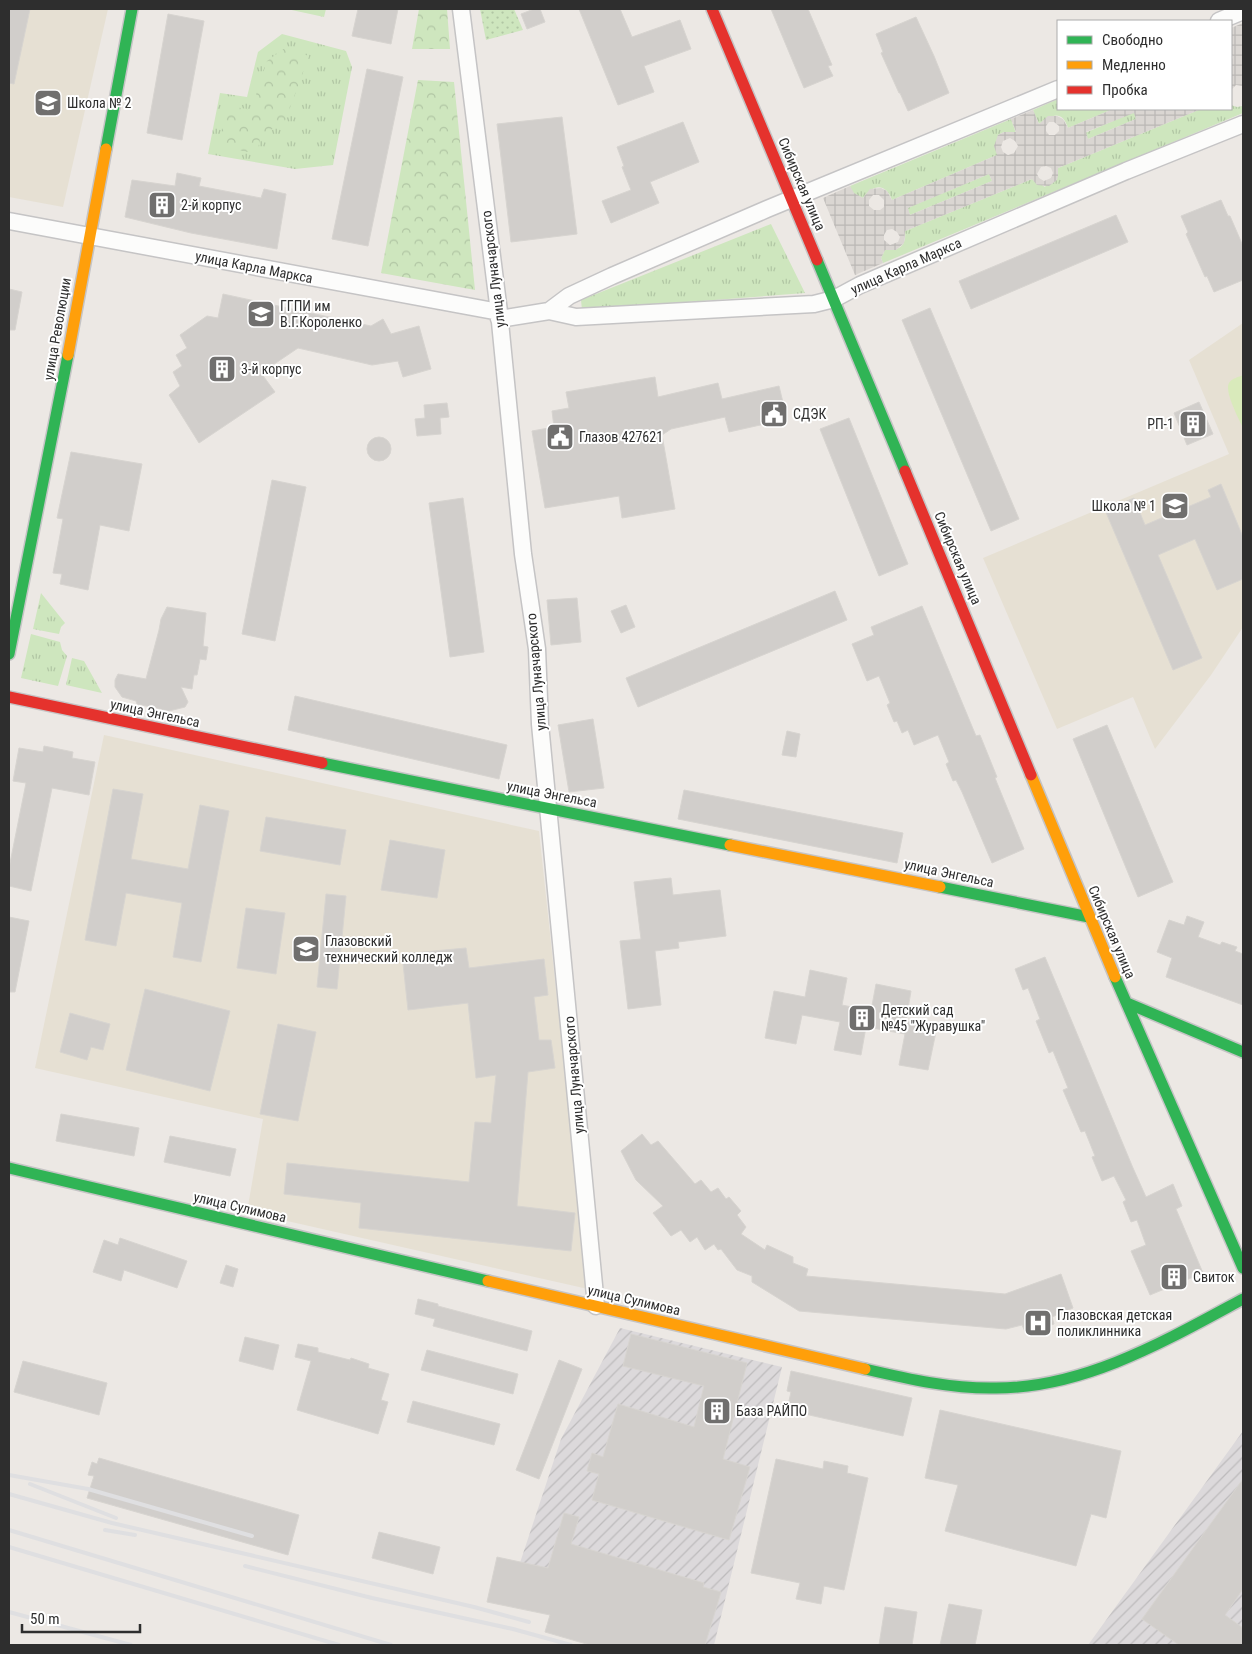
<svg xmlns="http://www.w3.org/2000/svg" width="1252" height="1654" viewBox="0 0 1252 1654" font-family="'Roboto Condensed',sans-serif">
<style>
.industrial{fill:url(#industrial-furrows)}
.education{fill:#e6e0d3}
.grass{fill:url(#grass-tufts)}
.forest{fill:url(#forest-crowns)}
.park{fill:url(#park-dots)}
.pitch{fill:#d9eabb}
.plaza{fill:url(#plaza-grid);fill-rule:evenodd}
.building{fill:#d1cecb;stroke:#d7d4d0}
.lines{fill:none;stroke-linecap:round;stroke-linejoin:round}
.street-casing{stroke:#c5c4c5;stroke-width:19}
.fast-casing{stroke:#c5c4c5;stroke-width:14}
.slow-casing{stroke:#c5c4c5;stroke-width:14}
.jam-casing{stroke:#c5c4c5;stroke-width:14}
.street{stroke:#fcfcfb;stroke-width:16}
.fast{stroke:#30b455;stroke-width:11}
.slow{stroke:#ff9f0a;stroke-width:11}
.jam{stroke:#e5322d;stroke-width:11}
.rail{stroke:#dfdfe1;stroke-width:4}
.labels{text-anchor:middle;dominant-baseline:central;stroke-width:4;stroke-linejoin:round;paint-order:stroke}
.poi-label{font-size:14px;fill:#2e2e2e;stroke:#fff;text-anchor:start}
.street-label{font-size:14px;fill:#2e2e2e;stroke:#fff}
</style>
<defs>
<pattern id="industrial-furrows" width="10" height="10" patternUnits="userSpaceOnUse" patternTransform="scale(1.25)"><rect width="10" height="10" fill="#dcd9db"/><path d="M-1 1l2-2M0 10L10 0M9 11l2-2" fill="none" stroke="#bdbbbc"/></pattern>
<pattern id="grass-tufts" width="24" height="20" patternUnits="userSpaceOnUse" patternTransform="scale(1.25)"><rect width="24" height="20" fill="#cee6be"/><path d="M3 7l-1-3M5 7V3M7 7l1-3M15 17l-1-3M17 17v-4M19 17l1-3" fill="none" stroke="#b1c6a4"/></pattern>
<pattern id="forest-crowns" width="20" height="18" patternUnits="userSpaceOnUse" patternTransform="scale(1.25)"><rect width="20" height="18" fill="#cee6be"/><path d="M2 6a3 3 0 1 1 6 0M12 15a3 3 0 1 1 6 0" fill="none" stroke="#b1c6a4"/></pattern>
<pattern id="park-dots" width="8" height="8" patternUnits="userSpaceOnUse" patternTransform="scale(1.25)"><rect width="8" height="8" fill="#cee6be"/><path d="M2 2h.1M6 6h.1" fill="none" stroke="#b1c6a4" stroke-width="1.8" stroke-linecap="round"/></pattern>
<pattern id="plaza-grid" width="8" height="8" patternUnits="userSpaceOnUse" patternTransform="scale(1.25)"><rect width="8" height="8" fill="#dad6d2"/><path d="M0 4h8M4 0v8" fill="none" stroke="#bbb8b5"/></pattern>
</defs>
<rect width="100%" height="100%" fill="#ece8e4"/>
<path class="industrial" d="M 620,1328 L 782,1367 L 714,1645 L 670,1645 L 509,1596 L 561,1439 Z
M 1243,1431 L 1243,1645 L 1088,1645 Z"/>
<path class="education" d="M 9,9 L 108,9 L 63,207 L 9,197 Z
M 1243,323 L 1243,627 L 1211,675 L 1155,749 L 1133,697 L 1057,729 L 983,558 L 1229,454 L 1189,360 Z
M 104,735 L 539,831 L 588,1289 L 247,1212 L 263,1119 L 35,1068 Z"/>
<path class="grass" d="M 287,9 L 326,9 L 324,17 Z
M 282,34 L 346,51 L 352,67 L 333,165 L 295,169 L 208,154 L 220,93 L 247,97 L 258,52 Z
M 1058,99 L 1058,109 L 1113,109 L 1068,128 C 1062,109 1051,115 1039,124 L 1033,110 Z
M 1231,105 L 1237,107 L 1243,106 L 1243,113 L 883,263 L 881,258 L 885,250 C 899,251 907,246 905,231 L 1032,179 L 1045,187 L 1058,168 L 1201,109 L 1231,109 Z
M 1134,112 L 1136,119 L 1088,139 L 1085,133 Z
M 1011,119 L 1016,133 L 1004,132 L 998,135 L 997,155 L 892,200 C 885,182 873,185 863,198 L 853,193 L 850,186 Z
M 989,174 L 992,181 L 910,215 L 907,208 Z
M 771,224 L 805,293 L 582,310 L 581,300 Z
M 41,593 L 65,623 L 61,627 L 59,634 L 33,629 Z
M 31,634 L 60,642 L 62,650 L 67,656 L 58,686 L 21,678 Z
M 72,658 L 84,661 L 102,693 L 66,685 Z"/>
<path class="forest" d="M 419,9 L 447,9 L 450,49 L 412,49 Z
M 285,48 L 309,56 L 284,124 L 261,134 L 257,154 L 219,146 L 226,105 L 251,110 L 267,61 Z
M 418,80 L 454,82 L 475,290 L 381,273 Z"/>
<path class="park" d="M 480,9 L 514,9 L 523,30 L 486,40 Z"/>
<path class="pitch" d="M 1243,375 L 1243,428 C 1239,419 1224,391 1229,383 C 1232,378 1239,377 1243,375 Z"/>
<path class="plaza" d="M 1243,23 L 1243,86 L 1236,85 L 1231,90 L 1231,63 L 1233,57 L 1231,53 L 1231,28 Z
M 1113,109 L 1201,109 L 1058,168 L 1058,176 L 1057,180 L 1049,186 L 1037,185 L 1032,179 L 905,231 L 904,243 L 896,250 L 885,250 L 881,258 L 883,263 L 855,275 L 823,198 L 850,186 L 854,193 L 863,198 L 870,189 L 881,188 L 887,191 L 892,200 L 997,155 L 994,146 L 998,135 L 1004,132 L 1016,132 L 1011,119 L 1033,110 L 1039,124 L 1048,116 L 1057,116 L 1063,119 L 1068,128 ZM 1134,113 L 1136,119 L 1088,139 L 1086,132 ZM 1049,122 L 1054,122 L 1059,126 L 1059,131 L 1055,135 L 1049,135 L 1046,131 L 1046,126 ZM 1010,138 L 1015,141 L 1018,146 L 1014,153 L 1008,155 L 1003,152 L 1001,147 L 1003,141 ZM 1046,166 L 1051,168 L 1053,173 L 1051,178 L 1044,181 L 1039,178 L 1037,174 L 1041,167 ZM 989,174 L 992,181 L 910,215 L 908,208 ZM 873,195 L 879,195 L 884,200 L 884,207 L 880,210 L 874,210 L 869,206 L 869,200 ZM 892,229 L 897,232 L 900,237 L 898,242 L 890,245 L 884,240 L 884,235 L 887,230 Z"/>
<path class="building" d="M 9,9 L 30,9 L 14,84 L 9,83 Z
M 358,9 L 398,9 L 391,44 L 352,36 Z
M 534,9 L 540,9 L 545,22 L 527,29 L 521,14 Z
M 579,9 L 620,9 L 632,37 L 680,20 L 691,49 L 644,66 L 654,92 L 618,105 Z
M 771,9 L 808,9 L 832,65 L 828,66 L 833,76 L 804,88 Z
M 168,14 L 204,21 L 182,140 L 147,133 Z
M 916,17 L 934,56 L 949,93 L 908,111 L 900,93 L 899,93 L 881,53 L 883,52 L 876,34 Z
M 367,69 L 403,77 L 368,246 L 332,239 Z
M 562,117 L 577,234 L 511,242 L 497,124 Z
M 683,122 L 699,162 L 650,182 L 659,203 L 611,223 L 602,201 L 631,190 L 622,167 L 624,166 L 617,147 Z
M 177,173 L 201,178 L 199,186 L 261,198 L 264,189 L 286,194 L 277,249 L 191,233 L 125,217 L 132,180 L 175,186 Z
M 1221,200 L 1228,216 L 1230,216 L 1243,246 L 1243,280 L 1214,292 L 1207,276 L 1205,277 L 1186,234 L 1188,232 L 1181,216 Z
M 1116,215 L 1128,242 L 971,309 L 959,281 Z
M 9,289 L 22,292 L 15,330 L 9,330 Z
M 223,294 L 371,326 L 383,319 L 391,334 L 419,326 L 431,369 L 403,377 L 398,361 L 372,365 L 298,348 L 261,373 L 275,392 L 199,443 L 169,395 L 180,386 L 173,372 L 182,366 L 176,355 L 187,348 L 180,335 L 207,316 L 218,318 Z
M 930,308 L 1019,519 L 991,531 L 902,320 Z
M 655,377 L 658,397 L 718,383 L 722,399 L 779,386 L 787,419 L 729,432 L 725,417 L 671,429 L 662,435 L 675,509 L 622,518 L 619,496 L 545,508 L 532,431 L 554,427 L 552,411 L 569,408 L 566,392 Z
M 1199,402 L 1213,434 L 1187,445 L 1174,413 Z
M 447,403 L 449,417 L 440,418 L 441,434 L 417,436 L 415,419 L 425,418 L 424,405 Z
M 849,418 L 908,564 L 879,576 L 820,429 Z
M367 449a12 12 0 1 1 24 0a12 12 0 1 1-24 0Z
M 71,452 L 142,464 L 129,531 L 100,525 L 88,590 L 60,584 L 62,574 L 53,573 L 63,519 L 57,518 Z
M 272,480 L 306,487 L 275,641 L 242,634 Z
M 1221,484 L 1243,537 L 1243,579 L 1217,590 L 1195,539 L 1158,555 L 1202,658 L 1173,670 L 1105,510 L 1134,498 L 1145,525 L 1211,497 L 1208,490 Z
M 463,498 L 484,652 L 450,657 L 429,503 Z
M 835,591 L 847,620 L 638,707 L 626,678 Z
M 577,598 L 581,642 L 551,645 L 547,600 Z
M 626,605 L 635,627 L 621,633 L 611,611 Z
M 922,606 L 976,736 L 980,735 L 997,777 L 995,778 L 1024,849 L 992,863 L 962,792 L 956,780 L 953,781 L 946,764 L 949,762 L 938,735 L 914,745 L 908,730 L 902,733 L 897,721 L 894,722 L 887,705 L 890,703 L 879,676 L 867,681 L 852,644 L 874,635 L 871,627 Z
M 167,607 L 206,613 L 203,646 L 208,647 L 206,660 L 200,659 L 197,675 L 194,675 L 192,689 L 181,687 L 188,702 L 185,707 L 169,711 L 137,704 L 136,701 L 122,697 L 115,687 L 115,680 L 118,674 L 146,679 L 159,630 L 161,619 Z
M 295,696 L 507,745 L 499,779 L 288,730 Z
M 593,719 L 604,788 L 569,792 L 558,725 Z
M 1107,725 L 1173,882 L 1138,897 L 1073,739 Z
M 787,731 L 800,734 L 796,757 L 782,755 Z
M 44,746 L 73,752 L 72,758 L 95,762 L 89,795 L 52,788 L 31,891 L 9,886 L 9,868 L 26,783 L 13,781 L 19,748 L 43,752 Z
M 113,789 L 143,794 L 131,859 L 188,869 L 200,805 L 229,811 L 201,962 L 173,957 L 182,903 L 126,893 L 116,946 L 85,940 Z
M 684,790 L 903,833 L 897,863 L 678,819 Z
M 266,817 L 346,830 L 340,865 L 260,851 Z
M 390,840 L 445,850 L 437,898 L 381,890 Z
M 671,878 L 673,895 L 720,890 L 726,936 L 678,942 L 679,948 L 655,951 L 661,1005 L 628,1009 L 620,941 L 641,939 L 634,882 Z
M 326,894 L 346,896 L 337,989 L 317,987 Z
M 246,908 L 285,913 L 276,974 L 237,968 Z
M 1187,916 L 1204,922 L 1198,937 L 1220,945 L 1222,942 L 1237,947 L 1235,951 L 1243,954 L 1243,1005 L 1166,977 L 1172,958 L 1157,952 L 1169,920 L 1184,925 Z
M 9,917 L 29,921 L 15,992 L 9,992 Z
M 466,948 L 469,968 L 544,959 L 548,995 L 534,997 L 539,1040 L 551,1040 L 555,1068 L 528,1072 L 517,1206 L 575,1213 L 571,1251 L 359,1228 L 361,1203 L 284,1194 L 287,1163 L 469,1182 L 475,1122 L 491,1123 L 496,1075 L 476,1078 L 468,1003 L 408,1010 L 402,954 Z
M 1045,957 L 1133,1168 L 1146,1197 L 1173,1184 L 1182,1206 L 1176,1209 L 1203,1273 L 1150,1295 L 1131,1251 L 1146,1245 L 1137,1220 L 1131,1222 L 1123,1202 L 1126,1200 L 1114,1176 L 1102,1181 L 1092,1157 L 1095,1156 L 1085,1131 L 1081,1132 L 1063,1090 L 1068,1088 L 1053,1051 L 1049,1053 L 1036,1021 L 1040,1019 L 1028,988 L 1023,990 L 1015,969 Z
M 810,970 L 847,978 L 842,1005 L 871,1011 L 876,984 L 911,991 L 906,1021 L 937,1027 L 928,1070 L 899,1065 L 905,1034 L 866,1027 L 861,1055 L 834,1050 L 840,1022 L 802,1015 L 796,1044 L 765,1038 L 774,991 L 805,997 Z
M 145,989 L 230,1011 L 210,1091 L 126,1070 Z
M 70,1013 L 110,1024 L 103,1050 L 91,1047 L 87,1060 L 60,1052 Z
M 278,1024 L 316,1032 L 298,1121 L 260,1114 Z
M 61,1114 L 139,1128 L 134,1156 L 56,1141 Z
M 642,1134 L 651,1145 L 658,1141 L 695,1184 L 701,1180 L 711,1192 L 718,1188 L 726,1199 L 729,1197 L 741,1211 L 737,1215 L 746,1227 L 741,1234 L 765,1250 L 767,1245 L 793,1257 L 793,1263 L 808,1269 L 806,1276 L 1005,1294 L 1061,1274 L 1073,1308 L 1052,1317 L 1054,1324 L 1026,1334 L 1022,1325 L 1006,1329 L 799,1311 L 752,1282 L 752,1276 L 737,1270 L 721,1249 L 718,1250 L 714,1244 L 705,1250 L 697,1237 L 690,1242 L 681,1230 L 671,1236 L 653,1213 L 663,1206 L 636,1180 L 621,1151 Z
M 170,1136 L 236,1149 L 230,1176 L 164,1162 Z
M 120,1238 L 187,1261 L 177,1288 L 124,1270 L 121,1281 L 93,1272 L 104,1240 L 118,1245 Z
M 226,1265 L 238,1269 L 233,1287 L 220,1283 Z
M 418,1299 L 438,1304 L 438,1306 L 532,1331 L 527,1351 L 433,1326 L 435,1319 L 415,1314 Z
M 631,1334 L 747,1363 L 723,1459 L 750,1467 L 729,1540 L 592,1500 L 599,1474 L 587,1471 L 592,1453 L 603,1457 L 618,1404 L 694,1427 L 704,1386 L 623,1366 Z
M 245,1337 L 279,1345 L 273,1370 L 239,1361 Z
M 298,1344 L 318,1348 L 318,1352 L 350,1360 L 351,1358 L 369,1364 L 368,1368 L 389,1374 L 381,1400 L 388,1402 L 378,1434 L 297,1410 L 311,1361 L 295,1357 Z
M 427,1350 L 518,1374 L 513,1394 L 421,1370 Z
M 559,1360 L 582,1369 L 539,1479 L 516,1470 Z
M 23,1361 L 107,1383 L 99,1415 L 14,1392 Z
M 791,1371 L 912,1398 L 903,1436 L 787,1410 L 791,1392 L 787,1391 Z
M 413,1401 L 500,1424 L 494,1445 L 407,1422 Z
M 940,1410 L 1121,1451 L 1106,1518 L 1091,1514 L 1076,1566 L 945,1531 L 958,1485 L 925,1478 Z
M 99,1458 L 299,1515 L 288,1555 L 87,1498 L 94,1476 L 88,1475 L 92,1462 L 97,1464 Z
M 776,1459 L 823,1469 L 824,1461 L 848,1466 L 847,1473 L 868,1478 L 844,1590 L 824,1586 L 821,1604 L 796,1599 L 800,1583 L 751,1573 Z
M 1243,1479 L 1243,1589 L 1225,1615 L 1243,1628 L 1243,1645 L 1179,1645 L 1142,1619 Z
M 564,1513 L 579,1517 L 571,1544 L 704,1583 L 703,1587 L 721,1592 L 705,1645 L 590,1645 L 545,1632 L 550,1615 L 487,1602 L 497,1557 L 548,1568 Z
M 379,1532 L 440,1547 L 433,1574 L 372,1558 Z
M 949,1604 L 982,1610 L 975,1645 L 940,1645 Z
M 885,1607 L 917,1612 L 912,1645 L 879,1645 Z"/>
<g class="lines">
<defs>
<path id="street" d="M 461,9 L 499,312 L 523,554 L 537,649 L 540,724 L 596,1306
M 1219,21 L 1243,11
M 9,221 L 499,312
M 549,311 L 569,296 L 612,276 L 767,209 L 1058,89
M 499,319 L 549,311 L 576,317 L 814,304 L 834,299 L 860,285 L 1126,171 L 1243,124"/>
<path id="fast" d="M 106,149 L 132,9
M 817,260 L 905,471
M 9,654 L 68,355
M 322,763 L 730,845
M 940,887 L 1089,917
M 1115,977 L 1243,1268
M 1127,1003 L 1243,1052
M 9,1168 L 488,1281
M 865,1369 C 908,1379 952,1389 996,1388 C 1085,1388 1167,1340 1243,1299"/>
<path id="slow" d="M 68,355 L 106,149
M 1031,775 L 1115,977
M 730,845 L 940,887
M 488,1281 L 865,1369"/>
<path id="jam" d="M 712,9 L 817,260
M 905,471 L 1031,775
M 9,697 L 322,763"/>
</defs>
<use href="#street" class="street-casing"/>
<use href="#fast" class="fast-casing"/>
<use href="#slow" class="slow-casing"/>
<use href="#jam" class="jam-casing"/>
<use href="#street" class="street"/>
<use href="#fast" class="fast"/>
<use href="#slow" class="slow"/>
<use href="#jam" class="jam"/>
<path class="rail" d="M 9,1475 L 88,1489 L 252,1536
M 30,1484 L 116,1518
M 9,1494 L 112,1523 L 474,1607 L 529,1622
M 9,1530 L 391,1645
M 105,1530 L 135,1535
M 9,1547 L 339,1645
M 245,1566 L 372,1598 L 513,1629 L 571,1645
M 9,1612 L 131,1645"/>
</g>
<defs>
<symbol id="school-square" viewBox="-11 -11 22 22"><rect x="-9" y="-9" width="18" height="18" rx="4" fill="#706f6e" stroke="#fff"/><path d="M0-5L7-2L0 1L-7-2ZM-4 1L0 2.5L4 1V4Q0 6-4 4Z" fill="#fff"/></symbol>
<symbol id="building-square" viewBox="-11 -11 22 22"><rect x="-9" y="-9" width="18" height="18" rx="4" fill="#706f6e" stroke="#fff"/><path d="M-4-6H4V6H1V3H-1V6H-4ZM-2.5-4.3h1.7v1.8h-1.7ZM.8-4.3h1.7v1.8H.8ZM-2.5-1h1.7V.8h-1.7ZM.8-1h1.7V.8H.8Z" fill="#fff"/></symbol>
<symbol id="university-square" viewBox="-11 -11 22 22"><rect x="-9" y="-9" width="18" height="18" rx="4" fill="#706f6e" stroke="#fff"/><path d="M0-5L7-2L0 1L-7-2ZM-4 1L0 2.5L4 1V4Q0 6-4 4Z" fill="#fff"/></symbol>
<symbol id="civic-square" viewBox="-11 -11 22 22"><rect x="-9" y="-9" width="18" height="18" rx="4" fill="#706f6e" stroke="#fff"/><path d="M-.6-6.5H3V-4.5H.6V-3L4-1V1h2V6H-6V1h2V-1L-.6-3ZM-1.2 2.5V6h2.4V2.5Z" fill="#fff"/></symbol>
<symbol id="hospital-square" viewBox="-11 -11 22 22"><rect x="-9" y="-9" width="18" height="18" rx="4" fill="#706f6e" stroke="#fff"/><path d="M-5-5h3v3.5h4V-5h3V5h-3V1.5h-4V5h-3Z" fill="#fff"/></symbol>
</defs>
<g fill-rule="evenodd">
<use href="#school-square" x="32" y="87" width="32" height="32"/>
<use href="#building-square" x="146" y="189" width="32" height="32"/>
<use href="#university-square" x="245" y="298" width="32" height="32"/>
<use href="#building-square" x="206" y="353" width="32" height="32"/>
<use href="#civic-square" x="758" y="398" width="32" height="32"/>
<use href="#building-square" x="1177" y="408" width="32" height="32"/>
<use href="#civic-square" x="544" y="421" width="32" height="32"/>
<use href="#school-square" x="1159" y="490" width="32" height="32"/>
<use href="#university-square" x="290" y="933" width="32" height="32"/>
<use href="#building-square" x="846" y="1002" width="32" height="32"/>
<use href="#building-square" x="1158" y="1261" width="32" height="32"/>
<use href="#hospital-square" x="1022" y="1307" width="32" height="32"/>
<use href="#building-square" x="701" y="1395" width="32" height="32"/>
</g>
<g class="labels">
<g class="poi-label">
<text x="67" y="103">Школа № 2</text>
<text x="181" y="205">2-й корпус</text>
<text x="280" y="306">ГГПИ им<tspan x="280" dy="16">В.Г.Короленко</tspan></text>
<text x="241" y="369">3-й корпус</text>
<text x="793" y="414">СДЭК</text>
<text x="1174" y="424" text-anchor="end">РП-1</text>
<text x="579" y="437">Глазов 427621</text>
<text x="1156" y="506" text-anchor="end">Школа № 1</text>
<text x="325" y="941">Глазовский<tspan x="325" dy="16">технический колледж</tspan></text>
<text x="881" y="1010">Детский сад<tspan x="881" dy="16">№45 "Журавушка"</tspan></text>
<text x="1193" y="1277">Свиток</text>
<text x="1057" y="1315">Глазовская детская<tspan x="1057" dy="16">поликлинника</tspan></text>
<text x="736" y="1411">База РАЙПО</text>
</g>
<g class="street-label">
<text transform="translate(802 184) rotate(67)">Сибирская улица</text>
<text transform="translate(906 266) rotate(-24)">улица Карла Маркса</text>
<text transform="translate(254 267) rotate(11)">улица Карла Маркса</text>
<text transform="translate(493 269) rotate(-97)">улица Луначарского</text>
<text transform="translate(57 329) rotate(-80)">улица Революции</text>
<text transform="translate(958 558) rotate(67)">Сибирская улица</text>
<text transform="translate(536 672) rotate(-95)">улица Луначарского</text>
<text transform="translate(155 713) rotate(12)">улица Энгельса</text>
<text transform="translate(552 794) rotate(11)">улица Энгельса</text>
<text transform="translate(949 873) rotate(12)">улица Энгельса</text>
<text transform="translate(1112 932) rotate(67)">Сибирская улица</text>
<text transform="translate(574 1075) rotate(-95)">улица Луначарского</text>
<text transform="translate(240 1207) rotate(13)">улица Сулимова</text>
<text transform="translate(634 1300) rotate(13)">улица Сулимова</text>
</g>
</g>
<rect width="1252" height="1654" fill="none" stroke="#2e2e2e" stroke-width="20"/>
<rect x="1057" y="20" width="175" height="90" fill="#ffffff" stroke="#ababab"/>
<rect x="1067" y="36" width="25" height="8" fill="#30b455" stroke="#ababab"/>
<text x="1102" y="45" font-size="15" fill="#2e2e2e">Свободно</text>
<rect x="1067" y="61" width="25" height="8" fill="#ff9f0a" stroke="#ababab"/>
<text x="1102" y="70" font-size="15" fill="#2e2e2e">Медленно</text>
<rect x="1067" y="86" width="25" height="8" fill="#e5322d" stroke="#ababab"/>
<text x="1102" y="95" font-size="15" fill="#2e2e2e">Пробка</text>
<path d="M22 1624v8h118v-8" fill="none" stroke="#2e2e2e" stroke-width="2.5"/>
<text x="30" y="1624" font-size="15" fill="#2e2e2e" stroke="#ffffff" stroke-width="4" paint-order="stroke">50 m</text>
</svg>
